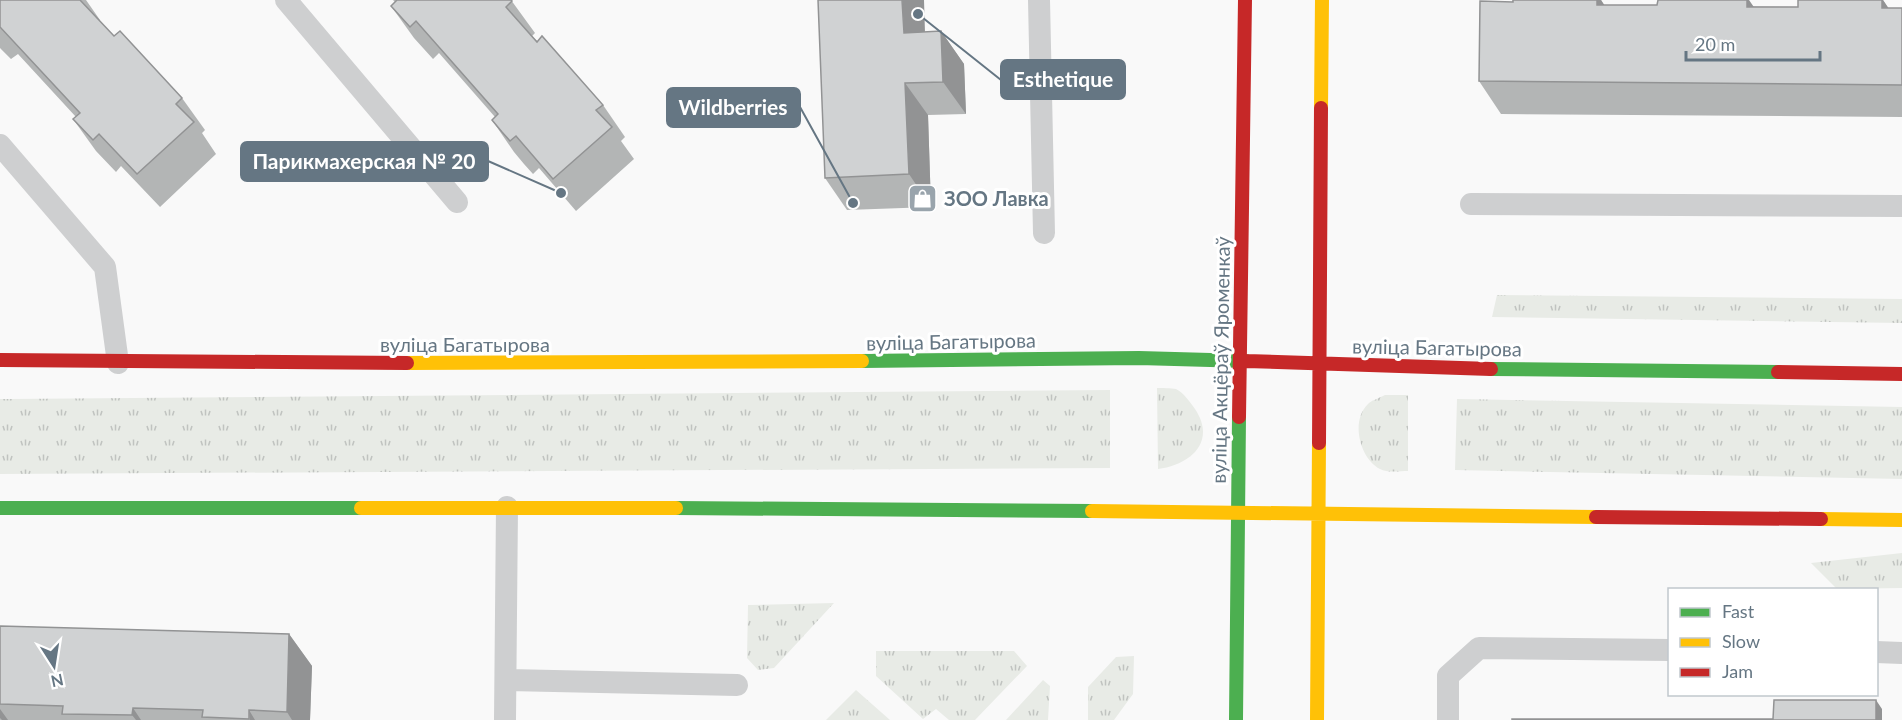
<svg xmlns="http://www.w3.org/2000/svg" width="1902" height="720" viewBox="0 0 1902 720" font-family="Lato,sans-serif">
<style>
.grass{fill:url(#grass-tufts)}
.lines{fill:none;stroke-linecap:round;stroke-linejoin:round}
.lane{stroke:#cecfd0;stroke-width:22}
.fast{stroke:#4caf50;stroke-width:14}
.slow{stroke:#ffc107;stroke-width:14}
.jam{stroke:#c62828;stroke-width:14}
.wall{fill:#b3b5b5}
.shaded-wall{fill:#929394}
.building{fill:#d0d2d3;stroke:#929394;stroke-width:1.5}
.labels{text-anchor:middle;dominant-baseline:central;stroke-width:6;stroke-linejoin:round;paint-order:stroke}
.poi-label{font-size:20px;font-weight:bold;fill:#657683;stroke:#fff;text-anchor:start}
.street-label{font-size:20px;fill:#657683;stroke:#fff}
.leader{fill:none;stroke:#657683;stroke-width:2}
.callout-dot{fill:#657683;stroke:#fff;stroke-width:2}
.callout{fill:#657683;stroke:#657683;stroke-width:2}
.callout-label{font-size:21px;text-anchor:middle;font-weight:bold;fill:#fff}
</style>
<defs>
<pattern id="grass-tufts" width="24" height="20" patternUnits="userSpaceOnUse" patternTransform="scale(1.5)"><rect width="24" height="20" fill="#e8ebe6"/><path d="M3 7l-1-3M5 7V3M7 7l1-3M15 17l-1-3M17 17v-4M19 17l1-3" fill="none" stroke="#c0c3c0"/></pattern>
</defs>
<rect width="100%" height="100%" fill="#f9f9f9"/>
<path class="grass" d="M 1497,295 L 1902,299 L 1902,323 L 1492,317 Z
M 1157,388 C 1162,388 1171,388 1176,389 C 1184,393 1190,402 1195,409 C 1217,442 1190,465 1158,469 Z
M 1110,390 L 1110,468 L 0,474 L 0,399 L 10,399 Z
M 1385,395 L 1408,395 L 1408,471 C 1400,471 1387,473 1380,469 C 1360,459 1350,421 1368,404 C 1372,400 1380,398 1385,395 Z
M 1457,399 L 1902,407 L 1902,479 L 1455,470 Z
M 1902,553 L 1902,588 L 1837,589 L 1811,563 Z
M 834,603 L 774,668 L 758,670 L 747,658 L 748,605 Z
M 876,651 L 1014,651 L 1027,666 L 975,720 L 949,720 L 936,709 L 923,719 L 876,676 Z
M 1134,656 L 1133,694 L 1114,720 L 1088,720 L 1088,687 L 1116,657 Z
M 1043,680 L 1050,686 L 1048,720 L 1006,720 Z
M 856,690 L 890,720 L 826,720 Z"/>
<g class="lines">
<path class="lane" d="M 286,0 L 457,202
M 1039,0 L 1044,233
M 0,145 L 105,267 L 118,363
M 1471,204 L 1902,206
M 1876,652 L 1902,653
M 507,680 L 737,685
M 505,720 L 507,507
M 1448,720 L 1448,676 L 1479,648 L 1670,650"/>
<path class="fast" d="M 862,361 L 1139,358 L 1246,361
M 1491,369 L 1778,372
M 0,508 L 361,508
M 676,508 L 1092,511
M 1236,720 L 1239,417"/>
<path class="slow" d="M 1321,108 L 1322,0
M 407,363 L 862,361
M 361,508 L 676,508
M 1092,511 L 1596,517
M 1821,519 L 1902,520
M 1317,720 L 1319,443"/>
<path class="jam" d="M 0,360 L 407,363
M 1246,361 L 1491,369
M 1778,372 L 1902,374
M 1239,417 L 1245,0
M 1319,443 L 1321,108
M 1596,517 L 1821,519"/>
</g>
<path class="wall" d="M 0,0 L 86,0 L 100,20 L 99,21 L 114,36 L 182,98 L 205,130 L 202,133 L 216,154 L 160,207 L 121,166 L 116,172 L 96,151 L 73,119 L 76,117 L 18,54 L 11,59 L 0,48 Z
M 393,0 L 511,0 L 535,33 L 532,36 L 603,105 L 625,137 L 621,141 L 634,159 L 576,211 L 539,168 L 533,174 L 524,164 L 514,152 L 492,120 L 495,117 L 439,53 L 433,59 L 414,38 L 391,6 L 395,2 Z
M 1513,0 L 1601,0 L 1604,5 L 1798,7 L 1798,0 L 1883,0 L 1888,8 L 1902,8 L 1902,117 L 1501,114 L 1479,81 Z
M 941,31 L 964,64 L 966,114 L 928,115 L 931,207 L 847,210 L 825,178 L 925,32 Z
M 0,626 L 289,634 L 312,666 L 310,720 L 0,720 Z"/>
<path class="shaded-wall" d="M 902,0 L 924,0 L 926,66 L 904,33 Z
M 1597,0 L 1601,0 L 1619,27 L 1597,5 Z
M 1747,0 L 1749,0 L 1769,29 L 1747,7 Z
M 1882,0 L 1883,0 L 1902,28 L 1882,8 Z
M 941,31 L 964,64 L 966,114 L 943,82 Z
M 905,83 L 928,115 L 931,207 L 909,174 Z
M 289,634 L 312,666 L 310,720 L 292,720 L 287,712 Z
M 1876,700 L 1882,709 L 1882,720 L 1876,720 Z
M 133,708 L 141,720 L 136,720 L 132,715 Z
M 0,709 L 8,720 L 2,720 L 0,718 Z
M 249,710 L 255,720 L 250,720 Z"/>
<path class="building" d="M 0,0 L 80,0 L 114,36 L 120,31 L 182,98 L 176,104 L 194,122 L 137,174 L 99,134 L 93,140 L 73,119 L 80,113 L 0,27 Z
M 397,0 L 511,0 L 512,1 L 506,7 L 537,42 L 542,36 L 603,105 L 596,110 L 612,127 L 553,179 L 516,136 L 510,141 L 502,132 L 492,120 L 498,114 L 416,21 L 410,27 L 391,6 Z
M 818,0 L 902,0 L 904,33 L 941,31 L 943,82 L 905,83 L 909,174 L 825,178 Z
M 1513,0 L 1597,0 L 1597,5 L 1657,5 L 1658,0 L 1747,0 L 1747,7 L 1798,7 L 1798,0 L 1882,0 L 1882,8 L 1902,8 L 1902,85 L 1479,81 L 1480,1 L 1513,2 Z
M 0,626 L 289,634 L 287,712 L 249,710 L 249,719 L 226,718 L 202,717 L 203,710 L 133,708 L 132,715 L 62,714 L 63,706 L 0,704 Z
M 1774,700 L 1876,700 L 1876,720 L 1512,720 L 1512,719 L 1773,719 Z"/>
<defs>
<symbol id="shop-square" viewBox="-11 -11 22 22"><rect x="-9" y="-9" width="18" height="18" rx="4" fill="#99a4ac" stroke="#fff"/><path d="M-5-2.5h2.3a2.7 3.5 0 0 1 5.4 0H5L5.5 6h-11ZM-1.5-2.5h3a1.5 2.3 0 0 0-3 0Z" fill="#fff"/></symbol>
</defs>
<g fill-rule="evenodd">
<use href="#shop-square" x="906" y="182" width="33" height="33"/>
</g>
<g class="labels">
<g class="poi-label">
<text x="944" y="198">ЗОО Лавка</text>
</g>
<g class="street-label">
<text transform="translate(951 341) rotate(-1)">вуліца Багатырова</text>
<text x="465" y="344">вуліца Багатырова</text>
<text transform="translate(1437 347) rotate(1)">вуліца Багатырова</text>
<text transform="translate(1220 360) rotate(-89)">вуліца Акцёраў Яроменкаў</text>
</g>
</g>
<path class="leader" d="M918 14L1001 80M853 203L800 107M561 193L488 161"/>
<g class="callout-dot">
<circle cx="918" cy="14" r="6"/>
<circle cx="853" cy="203" r="6"/>
<circle cx="561" cy="193" r="6"/>
</g>
<g class="callout">
<rect x="1001" y="60" width="124" height="39" rx="6"/>
<rect x="667" y="88" width="133" height="39" rx="6"/>
<rect x="241" y="142" width="247" height="39" rx="6"/>
</g>
<g class="callout-label">
<text x="1063" y="87">Esthetique</text>
<text x="733" y="115">Wildberries</text>
<text x="364" y="169">Парикмахерская № 20</text>
</g>
<rect x="1668" y="588" width="210" height="108" fill="#ffffff" stroke="#c1c8cd" stroke-width="1.5"/>
<rect x="1680" y="608" width="30" height="9" fill="#4caf50" stroke="#c1c8cd" stroke-width="1.5"/>
<text x="1722" y="618" font-size="18" fill="#657683">Fast</text>
<rect x="1680" y="638" width="30" height="9" fill="#ffc107" stroke="#c1c8cd" stroke-width="1.5"/>
<text x="1722" y="648" font-size="18" fill="#657683">Slow</text>
<rect x="1680" y="668" width="30" height="9" fill="#c62828" stroke="#c1c8cd" stroke-width="1.5"/>
<text x="1722" y="678" font-size="18" fill="#657683">Jam</text>
<g transform="translate(54 666) rotate(168)" stroke="#ffffff" stroke-width="4.5" paint-order="stroke">
<path d="M0-4.5L10 22L0 15L-10 22Z" fill="#657683"/>
<text y="-9" font-size="16" font-weight="bold" text-anchor="middle" fill="#657683">N</text>
</g>
<path d="M1686 51v9h134v-9" fill="none" stroke="#657683" stroke-width="3"/>
<text x="1695" y="51" font-size="18" fill="#657683" stroke="#ffffff" stroke-width="4.5" paint-order="stroke">20 m</text>
</svg>
